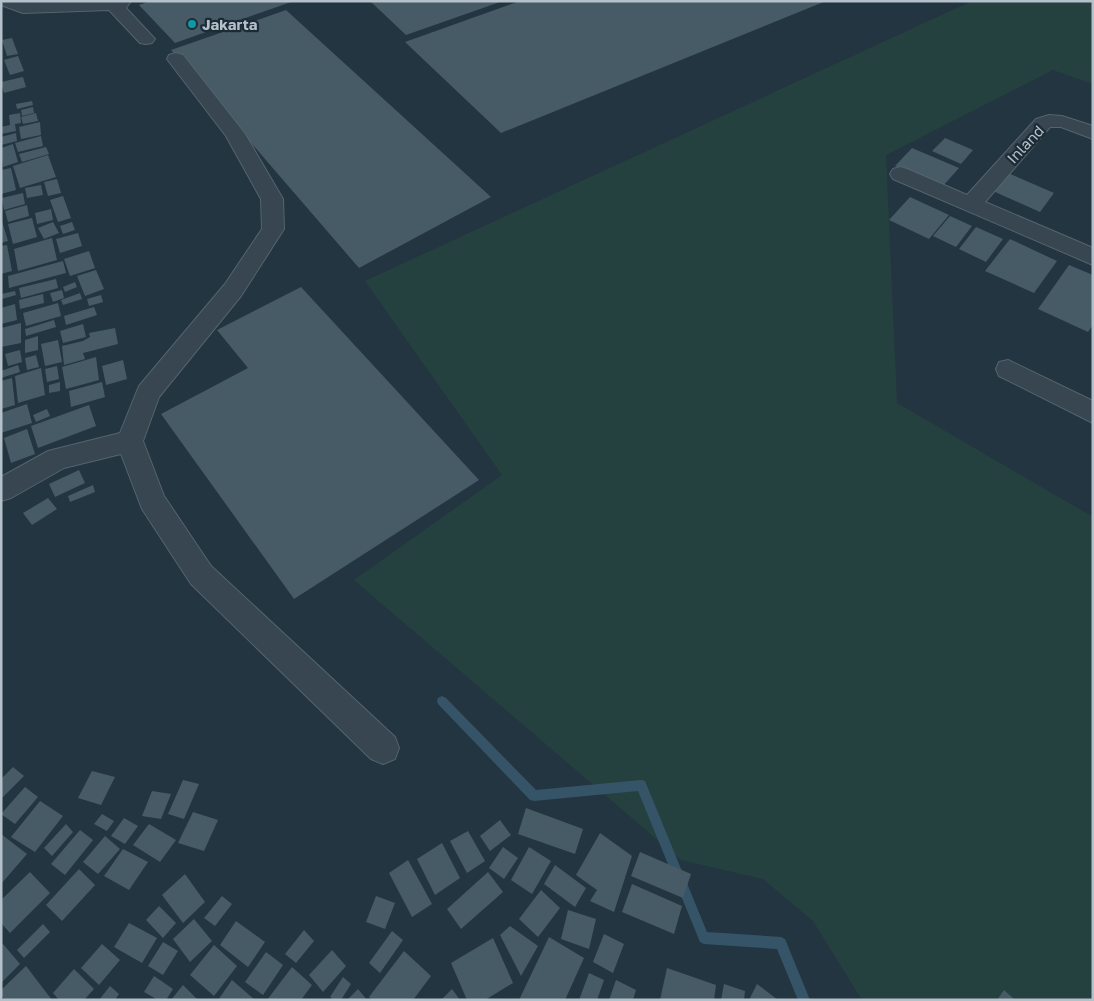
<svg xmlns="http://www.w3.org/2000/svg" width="1094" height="1001" viewBox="0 0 1094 1001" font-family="'Golos Text',sans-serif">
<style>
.green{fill:#25413f}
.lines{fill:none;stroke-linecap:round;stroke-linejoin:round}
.stream{fill:#365468;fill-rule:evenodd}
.building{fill:#475b66}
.minor-casing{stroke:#55646e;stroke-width:2}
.minor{fill:#374650;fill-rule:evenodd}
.culture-dot{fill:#0f9aa8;stroke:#1c2b35;stroke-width:2}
.labels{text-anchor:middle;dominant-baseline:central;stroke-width:4.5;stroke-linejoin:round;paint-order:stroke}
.far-poi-label{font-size:15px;font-weight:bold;fill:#b4c1cb;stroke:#1c2b35;text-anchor:start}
.far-street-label{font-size:15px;fill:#b4c1cb;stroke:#1c2b35}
</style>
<rect width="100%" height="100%" fill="#233540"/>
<path class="green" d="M 972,1 L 1093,1 L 1093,84 L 1053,70 L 886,155 L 897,403 L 1093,517 L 1093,1000 L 862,1000 L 813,921 L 763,879 L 681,860 L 354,580 L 502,475 L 365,281 Z"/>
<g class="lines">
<path class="stream" d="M 442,696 L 446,698 L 536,790 L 641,780 L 645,781 L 707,932 L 781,937 L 785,939 L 810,1000 L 798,1000 L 777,949 L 704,944 L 700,942 L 638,791 L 534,801 L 530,800 L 438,704 L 437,701 L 438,698 Z"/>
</g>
<path class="building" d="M 150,1 L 291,1 L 291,2 L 175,43 L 139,5 Z
M 370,1 L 500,1 L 500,2 L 406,35 Z
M 520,1 L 826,1 L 501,133 L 405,42 Z
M 286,10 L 491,197 L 359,268 L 171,50 Z
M 12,38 L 18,54 L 7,56 L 2,40 Z
M 18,56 L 24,71 L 10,75 L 4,60 Z
M 23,77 L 26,87 L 4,93 L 1,82 Z
M 32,101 L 33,105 L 17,109 L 16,104 Z
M 33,107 L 34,113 L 22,116 L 21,110 Z
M 20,113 L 21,123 L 15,124 L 16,131 L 1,134 L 1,127 L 10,125 L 9,115 Z
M 36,113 L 38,121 L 23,124 L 21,117 Z
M 40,122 L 41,135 L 21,139 L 19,127 Z
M 16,133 L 17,141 L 1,145 L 1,137 Z
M 41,136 L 43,146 L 18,152 L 15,143 Z
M 945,138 L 973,150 L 961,164 L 932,151 Z
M 13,144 L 18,162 L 3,167 L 1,148 Z
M 46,147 L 49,154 L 22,162 L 19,154 Z
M 912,148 L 959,168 L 942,187 L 895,166 Z
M 48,155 L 56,177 L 20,188 L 13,166 Z
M 11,168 L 16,190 L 1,194 L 1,170 Z
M 1008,173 L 1054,193 L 1040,212 L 993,191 Z
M 57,179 L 61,193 L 48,196 L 44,182 Z
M 41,185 L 43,195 L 27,198 L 25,188 Z
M 23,193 L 25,204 L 4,210 L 2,198 Z
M 63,196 L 71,218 L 58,222 L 50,200 Z
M 910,197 L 949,215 L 929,239 L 889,220 Z
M 27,205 L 29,216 L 8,222 L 5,211 Z
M 51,209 L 53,220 L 37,224 L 35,213 Z
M 950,216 L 972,226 L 956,247 L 933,236 Z
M 1,218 L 8,241 L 1,243 Z
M 32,218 L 37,237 L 13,244 L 8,224 Z
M 53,222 L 59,233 L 44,239 L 38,228 Z
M 72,222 L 75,230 L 63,234 L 60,226 Z
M 976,227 L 1003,239 L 986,262 L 959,249 Z
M 78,233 L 82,246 L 60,253 L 56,239 Z
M 52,238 L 57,260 L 18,271 L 14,249 Z
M 1010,239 L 1057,261 L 1034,293 L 985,271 Z
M 7,245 L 12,271 L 1,274 L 1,246 Z
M 89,251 L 95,268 L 70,276 L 64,259 Z
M 63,261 L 66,273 L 9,288 L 8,276 Z
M 1069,265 L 1093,275 L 1093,325 L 1088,332 L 1038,309 Z
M 96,270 L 104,289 L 85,296 L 77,276 Z
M 56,279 L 58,288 L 21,298 L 19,288 Z
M 75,282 L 77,287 L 65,292 L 63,287 Z
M 301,287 L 479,480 L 294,599 L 161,414 L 248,368 L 217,330 Z
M 62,290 L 64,298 L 53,302 L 50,293 Z
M 15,291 L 16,295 L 2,299 L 1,294 Z
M 80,293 L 82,299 L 63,305 L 61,300 Z
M 43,294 L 44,303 L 20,309 L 19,300 Z
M 101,295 L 103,302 L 89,306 L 87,299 Z
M 58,303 L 61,316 L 26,326 L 23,313 Z
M 15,304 L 17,320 L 1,324 L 1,308 Z
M 94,307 L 97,315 L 66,325 L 64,316 Z
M 54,320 L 56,327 L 26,336 L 25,329 Z
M 21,323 L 21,343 L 1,347 L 1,328 Z
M 83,324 L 86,337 L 63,343 L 60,331 Z
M 115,328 L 118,344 L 83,353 L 85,359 L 64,365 L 62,346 L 83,341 L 90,337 L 89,333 Z
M 38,336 L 38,350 L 25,353 L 25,340 Z
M 58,340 L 62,362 L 45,366 L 41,344 Z
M 20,350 L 22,362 L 8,366 L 5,354 Z
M 36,355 L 39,367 L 27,370 L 25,358 Z
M 96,357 L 99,380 L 66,389 L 62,367 Z
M 123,360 L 127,379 L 106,385 L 102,366 Z
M 18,365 L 20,372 L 1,378 L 1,371 Z
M 57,366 L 59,379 L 47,382 L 45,369 Z
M 41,368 L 45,395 L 18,403 L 15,376 Z
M 12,378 L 15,405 L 1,409 L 1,381 Z
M 60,382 L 60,391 L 49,393 L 49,385 Z
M 102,382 L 105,397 L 71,407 L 69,391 Z
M 27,404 L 32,423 L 1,433 L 1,413 Z
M 89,405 L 96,426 L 38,448 L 31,426 Z
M 47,409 L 50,416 L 36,422 L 33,415 Z
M 27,429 L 35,454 L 11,463 L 4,438 Z
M 79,470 L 85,483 L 55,497 L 49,484 Z
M 93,485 L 95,492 L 70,502 L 68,496 Z
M 48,498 L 57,509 L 32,525 L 23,513 Z
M 13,767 L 24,776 L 1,799 L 1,779 Z
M 92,771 L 115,777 L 101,805 L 78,798 Z
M 183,780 L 199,784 L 184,819 L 168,814 Z
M 25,787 L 38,797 L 15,824 L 1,814 Z
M 152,791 L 171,794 L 161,819 L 142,816 Z
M 40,801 L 63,816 L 35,852 L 11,837 Z
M 526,808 L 583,829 L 575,854 L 518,834 Z
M 193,812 L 218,820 L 204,851 L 178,843 Z
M 102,814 L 114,821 L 107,831 L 94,824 Z
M 124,818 L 138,826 L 125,844 L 111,836 Z
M 500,820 L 511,835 L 490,851 L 480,836 Z
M 66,824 L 73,832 L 52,856 L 44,848 Z
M 149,824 L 176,840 L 160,862 L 133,845 Z
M 80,830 L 93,840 L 65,875 L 51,864 Z
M 468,831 L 485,861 L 467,873 L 450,841 Z
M 600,833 L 632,856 L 614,912 L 590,901 L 597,890 L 576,875 Z
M 1,834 L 27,854 L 1,884 Z
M 105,836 L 120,849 L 98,874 L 83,862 Z
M 442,843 L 460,878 L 435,895 L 417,859 Z
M 503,847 L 518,858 L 504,879 L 489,868 Z
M 529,847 L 551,861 L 532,894 L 511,880 Z
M 123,849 L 148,862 L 129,890 L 104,876 Z
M 640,852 L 691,874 L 683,898 L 631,876 Z
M 408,860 L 432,904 L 412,917 L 389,873 Z
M 555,865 L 586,888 L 575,907 L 544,884 Z
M 79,869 L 95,885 L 62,921 L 46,905 Z
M 30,872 L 50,893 L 10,933 L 1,923 L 1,900 Z
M 488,872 L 503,892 L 461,929 L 447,909 Z
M 185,874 L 205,902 L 183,923 L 162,895 Z
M 632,884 L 682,906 L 674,934 L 622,912 Z
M 541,890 L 560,908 L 538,937 L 519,919 Z
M 222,896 L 232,904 L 215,926 L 204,918 Z
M 376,896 L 395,903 L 385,929 L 366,922 Z
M 159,906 L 176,923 L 163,938 L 146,920 Z
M 568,910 L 596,919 L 589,949 L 561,939 Z
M 194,919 L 212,941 L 190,962 L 173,939 Z
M 236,921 L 265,942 L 248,967 L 220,945 Z
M 129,923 L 157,938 L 142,963 L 114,947 Z
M 43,924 L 50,932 L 24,958 L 17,950 Z
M 510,926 L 538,946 L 521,976 L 500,935 Z
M 304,930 L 314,941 L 296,963 L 285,954 Z
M 392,931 L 403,940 L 380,973 L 369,963 Z
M 604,934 L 624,944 L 613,973 L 593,962 Z
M 549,937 L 584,958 L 565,1000 L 519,1000 Z
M 493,938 L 513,983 L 485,1000 L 467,1000 L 451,963 Z
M 163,942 L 178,951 L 163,975 L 148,966 Z
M 3,944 L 20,964 L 1,983 L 1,945 Z
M 102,944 L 120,960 L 99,985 L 81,968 Z
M 214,945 L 237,966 L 214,996 L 190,975 Z
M 332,950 L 346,966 L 323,992 L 309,975 Z
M 404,951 L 431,976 L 413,1000 L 372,1000 L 369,997 Z
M 266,952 L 283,965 L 263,995 L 245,982 Z
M 26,966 L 52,1000 L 5,1000 L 1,995 L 1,990 Z
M 292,967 L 312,985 L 301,1000 L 267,1000 Z
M 667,968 L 716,985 L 714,1000 L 660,1000 Z
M 74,969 L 94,989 L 84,1000 L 59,1000 L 53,993 Z
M 589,973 L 604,980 L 597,1000 L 579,1000 Z
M 154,976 L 173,989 L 166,1000 L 158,1000 L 144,992 Z
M 343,977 L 351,984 L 341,1000 L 334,1000 L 330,997 Z
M 232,980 L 255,1000 L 218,1000 Z
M 616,980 L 636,990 L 633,1000 L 609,1000 Z
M 724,984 L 745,991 L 744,1000 L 721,1000 Z
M 757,984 L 778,1000 L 749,1000 Z
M 183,985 L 198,1000 L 171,1000 Z
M 110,986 L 119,994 L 115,1000 L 99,1000 Z
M 358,989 L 367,1000 L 347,1000 Z
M 452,989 L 460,1000 L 441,1000 Z
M 1004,990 L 1015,1000 L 997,1000 Z"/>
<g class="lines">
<defs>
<path id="minor" d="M 1,1 L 131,1 L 126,8 L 155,39 L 152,43 L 146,44 L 140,43 L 109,10 L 23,13 L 1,5 Z
M 176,53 L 183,55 L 245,134 L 283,199 L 284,229 L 241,296 L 159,397 L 143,441 L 164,496 L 211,566 L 395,737 L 399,748 L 395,759 L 383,764 L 371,759 L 191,584 L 142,509 L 121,454 L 64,468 L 11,498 L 1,501 L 1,477 L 48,451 L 120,433 L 139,386 L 225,284 L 262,229 L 261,199 L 226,136 L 167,59 L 169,55 Z
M 1049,115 L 1062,116 L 1093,126 L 1093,139 L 1061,127 L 1050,127 L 985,202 L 1093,248 L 1093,265 L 893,179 L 890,174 L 893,169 L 900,167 L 907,169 L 967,195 L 1036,119 Z
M 1008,360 L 1093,401 L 1093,423 L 999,376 L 996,369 L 999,362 Z"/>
</defs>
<use href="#minor" class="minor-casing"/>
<use href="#minor" class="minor"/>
</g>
<circle class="culture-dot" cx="192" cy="24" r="5"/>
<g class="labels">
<g class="far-poi-label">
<text x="202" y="24">Jakarta</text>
</g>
<g class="far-street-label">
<text transform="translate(1025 144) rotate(-47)">Inland</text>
</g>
</g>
<rect width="1094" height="1001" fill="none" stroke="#b4c1cb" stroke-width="5"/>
</svg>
